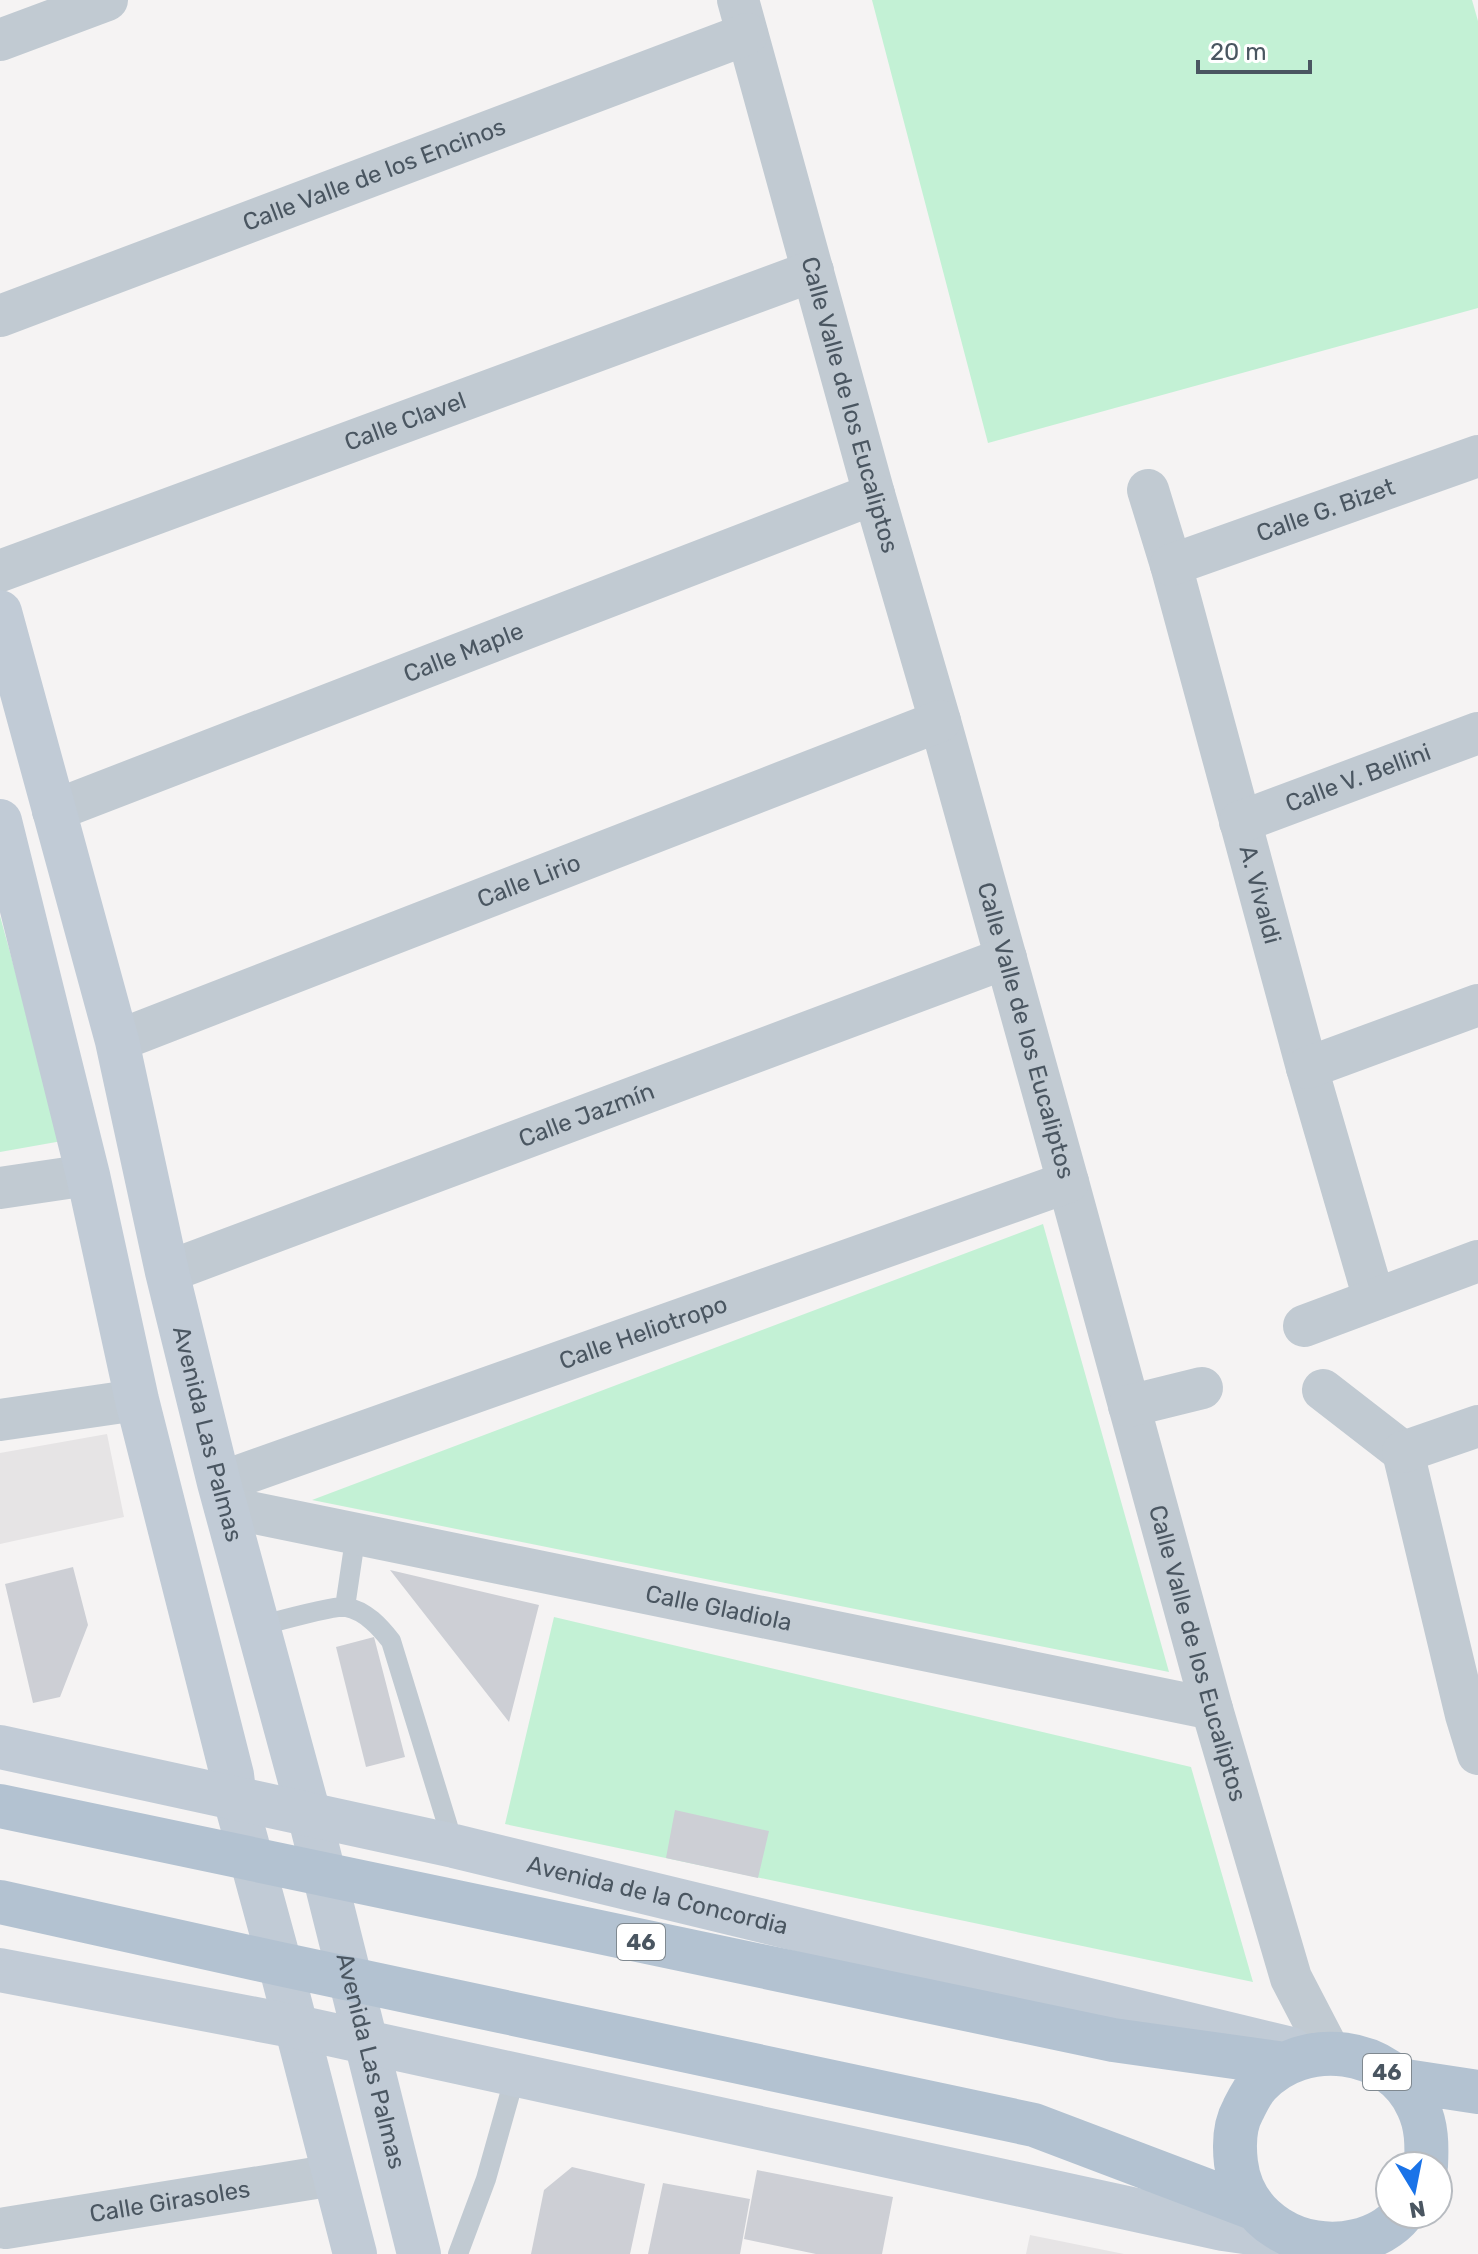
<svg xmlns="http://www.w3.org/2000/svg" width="1478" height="2254" viewBox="0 0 1478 2254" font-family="Rubik,sans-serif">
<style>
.education{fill:#e6e4e5}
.green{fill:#c3f1d5}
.building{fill:#cdcfd5}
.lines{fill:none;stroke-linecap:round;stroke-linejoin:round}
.lane{stroke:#c1cad2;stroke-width:20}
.street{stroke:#c1cad2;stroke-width:42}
.secondary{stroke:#c1cbd6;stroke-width:44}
.primary{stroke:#b3c2d1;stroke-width:44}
.labels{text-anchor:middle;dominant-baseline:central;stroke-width:7;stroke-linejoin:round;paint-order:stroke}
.shield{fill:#fff;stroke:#808990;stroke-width:2}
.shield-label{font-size:22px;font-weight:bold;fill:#4a5661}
.street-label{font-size:24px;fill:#4a5661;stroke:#fff}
</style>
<rect width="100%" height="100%" fill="#f5f3f3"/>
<path class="education" d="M 107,1434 L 124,1517 L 0,1544 L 0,1453 Z
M 1030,2235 L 1124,2254 L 1026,2254 Z"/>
<path class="green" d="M 872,0 L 1472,0 L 1478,21 L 1478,308 L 988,443 Z
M 0,916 L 62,1141 L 0,1152 Z
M 1043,1224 L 1169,1672 L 312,1500 Z
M 554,1617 L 1191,1767 L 1253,1982 L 505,1824 Z"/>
<path class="building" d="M 73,1567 L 88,1625 L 60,1697 L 33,1703 L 5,1584 Z
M 390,1570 L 539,1605 L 509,1722 Z
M 374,1637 L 405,1757 L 366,1767 L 336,1647 Z
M 675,1810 L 769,1831 L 758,1878 L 666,1858 Z
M 572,2167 L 645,2184 L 630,2254 L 531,2254 L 544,2190 Z
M 757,2170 L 893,2197 L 882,2254 L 816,2254 L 744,2239 Z
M 663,2183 L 750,2199 L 740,2254 L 648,2254 Z"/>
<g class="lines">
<path class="lane" d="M 345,1607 L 356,1533
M 259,1626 C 274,1622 335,1605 346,1607 C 366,1611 380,1627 391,1641 L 454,1846
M 458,2254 L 486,2179 L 515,2076"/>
<g class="street">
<path id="s1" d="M 738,0 L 874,494 L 940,721 L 1068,1182 L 1212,1709 L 1291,1978 L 1330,2053"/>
<path d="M 0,40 L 107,0"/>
<path id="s2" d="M 0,316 L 747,34"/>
<path id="s3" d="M 1148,490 L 1171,565 L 1307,1068 L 1374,1299"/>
<path id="s4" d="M 1171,565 L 1478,456"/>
<path id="s5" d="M 0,571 L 813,271"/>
<path id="s6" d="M 53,811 L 874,494"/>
<path id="s7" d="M 1240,822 L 1478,733"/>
<path id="s8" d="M 117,1041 L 940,721"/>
<path d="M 1307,1068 L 1478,1005"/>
<path d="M 0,1188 L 88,1175"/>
<path id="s9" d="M 167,1272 L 1006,958"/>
<path d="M 1304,1326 L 1478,1261"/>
<path d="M 1323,1390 L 1403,1452"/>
<path d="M 1129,1406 L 1202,1388"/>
<path d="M 0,1420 L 137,1400"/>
<path d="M 1403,1452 L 1466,1715 L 1478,1754"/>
<path d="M 1403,1452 L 1478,1426"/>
<path id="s10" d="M 219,1483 L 1068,1182"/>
<path id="s11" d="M 225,1507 L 1212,1709"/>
<path id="s12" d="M 6,2228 L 334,2175"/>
</g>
<g class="secondary">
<path id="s13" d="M 0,612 L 117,1041 L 167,1272 L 219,1483 L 309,1814 L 419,2254"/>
<path d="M 0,821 L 88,1175 L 137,1400 L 232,1775 L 235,1799 L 280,1964 L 355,2254"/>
<path id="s14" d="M 0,1747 L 454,1846 L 1291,2049"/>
<path d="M 0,1970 L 297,2027 L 1223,2229 L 1294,2239"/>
</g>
<path class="primary" d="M 0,1806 L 1113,2040 L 1285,2064
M 0,1902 L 280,1964 L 1034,2125 L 1253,2208
M 1399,2080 L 1478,2092
M 1402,2214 C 1391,2228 1373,2237 1356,2241 C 1301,2254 1243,2220 1236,2163 C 1234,2146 1234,2126 1243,2110 C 1247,2102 1252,2091 1259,2084 C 1303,2036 1391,2046 1418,2107 C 1427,2126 1427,2145 1426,2166"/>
</g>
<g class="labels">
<g class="shield">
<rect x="617" y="1924" width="48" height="36" rx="6"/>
<rect x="1363" y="2054" width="48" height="36" rx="6"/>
</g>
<g class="shield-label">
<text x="641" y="1942">46</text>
<text x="1387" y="2072">46</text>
</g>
<g class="street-label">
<text stroke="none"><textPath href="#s2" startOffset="400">Calle Valle de los Encinos</textPath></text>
<text stroke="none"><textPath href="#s1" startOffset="420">Calle Valle de los Eucaliptos</textPath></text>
<text stroke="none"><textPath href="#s5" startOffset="432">Calle Clavel</textPath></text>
<text stroke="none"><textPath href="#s4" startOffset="164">Calle G. Bizet</textPath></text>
<text stroke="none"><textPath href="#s6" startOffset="440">Calle Maple</textPath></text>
<text stroke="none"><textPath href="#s7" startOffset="126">Calle V. Bellini</textPath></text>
<text stroke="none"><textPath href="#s8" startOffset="442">Calle Lirio</textPath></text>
<text stroke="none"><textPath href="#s3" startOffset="420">A. Vivaldi</textPath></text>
<text stroke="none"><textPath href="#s1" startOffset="1070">Calle Valle de los Eucaliptos</textPath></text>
<text stroke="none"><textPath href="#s9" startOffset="448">Calle Jazmín</textPath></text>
<text stroke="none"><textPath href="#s10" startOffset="450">Calle Heliotropo</textPath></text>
<text stroke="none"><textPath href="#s13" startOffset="848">Avenida Las Palmas</textPath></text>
<text stroke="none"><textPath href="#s11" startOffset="504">Calle Gladiola</textPath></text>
<text stroke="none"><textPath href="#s1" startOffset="1716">Calle Valle de los Eucaliptos</textPath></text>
<text stroke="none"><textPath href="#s14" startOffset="674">Avenida de la Concordia</textPath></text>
<text stroke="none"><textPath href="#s13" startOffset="1496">Avenida Las Palmas</textPath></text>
<text stroke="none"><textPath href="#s12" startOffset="166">Calle Girasoles</textPath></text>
</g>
</g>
<g transform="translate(1414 2190) rotate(170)"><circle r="38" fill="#ffffff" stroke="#b7bbc0" stroke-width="2"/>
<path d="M0-6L14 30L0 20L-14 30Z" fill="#1a73e8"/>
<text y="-12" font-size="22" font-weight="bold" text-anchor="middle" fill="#4a5661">N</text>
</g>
<path d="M1198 60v12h112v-12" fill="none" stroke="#4a5661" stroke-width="4"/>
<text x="1210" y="60" font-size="24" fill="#4a5661" stroke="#ffffff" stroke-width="6" paint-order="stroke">20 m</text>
</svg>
